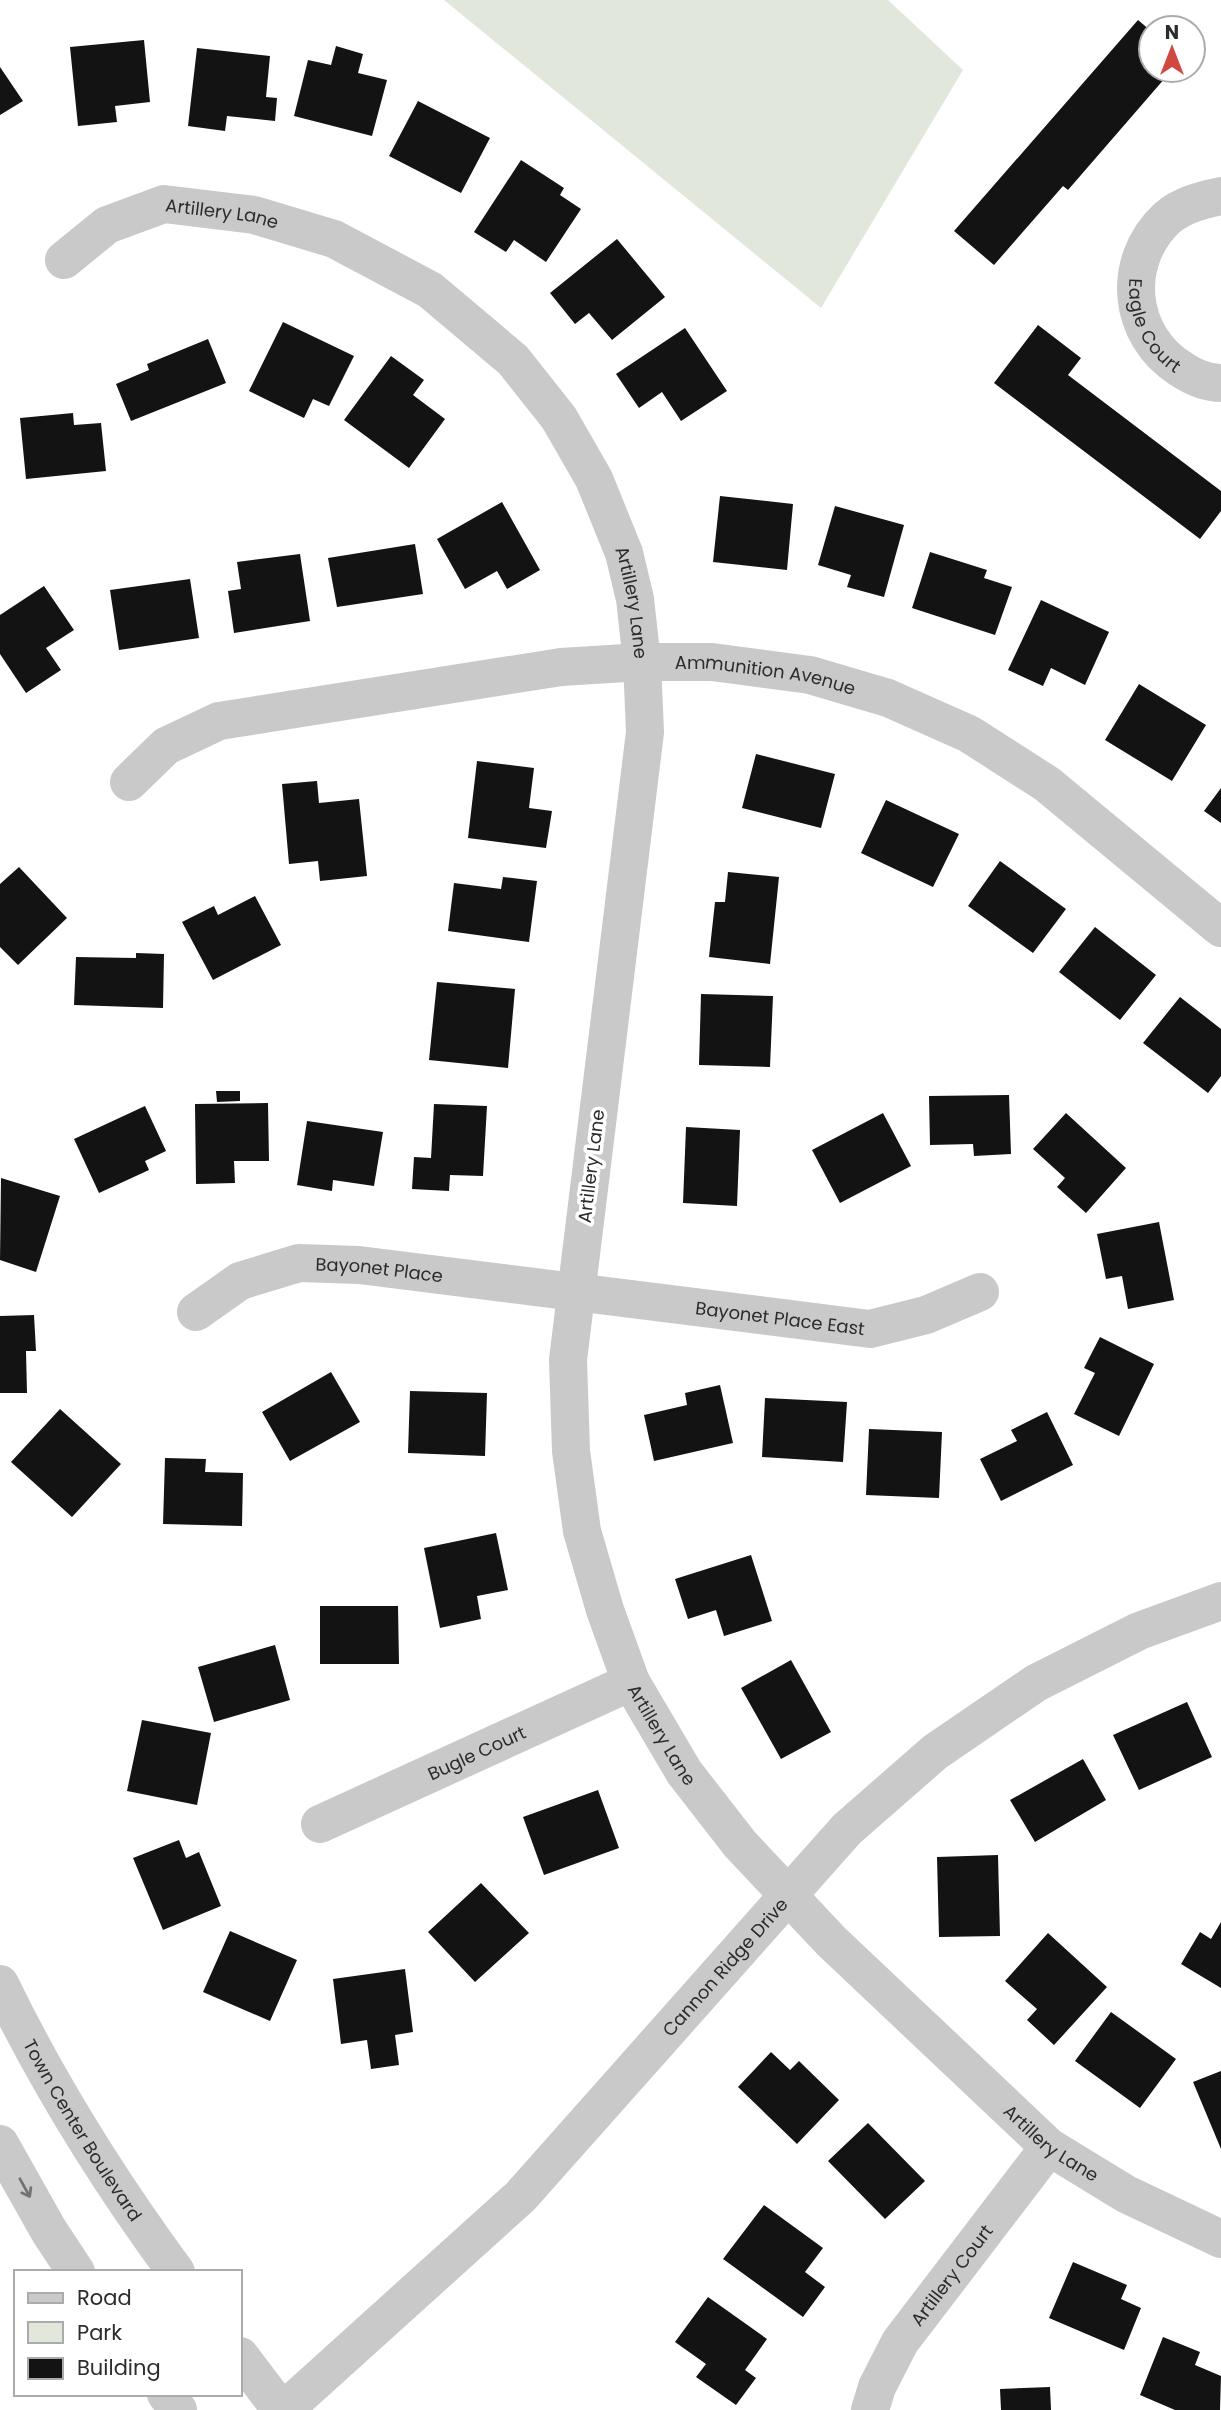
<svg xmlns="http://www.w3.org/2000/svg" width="1221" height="2410" viewBox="0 0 1221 2410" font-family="Poppins,sans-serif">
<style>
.green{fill:#e1e8db}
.building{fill:#131313}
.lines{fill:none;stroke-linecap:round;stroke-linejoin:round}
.minor{stroke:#c9c9c9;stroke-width:38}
.oneway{stroke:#737373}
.labels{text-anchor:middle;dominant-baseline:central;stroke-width:7;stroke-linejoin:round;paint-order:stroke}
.street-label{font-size:18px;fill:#2c2c2c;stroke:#fff}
</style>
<rect width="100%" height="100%" fill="#fff"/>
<path class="green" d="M 444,0 L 888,0 L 963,70 L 821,308 Z"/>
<path class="building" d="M 1138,20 L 1151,31 L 1151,70 L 1172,70 L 1068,190 L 1063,186 L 994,265 L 954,231 Z
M 144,40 L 150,102 L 115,106 L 117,122 L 78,126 L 70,47 Z
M 336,46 L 363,54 L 358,73 L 387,80 L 372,136 L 294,116 L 308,60 L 331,65 Z
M 197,48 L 270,56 L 266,97 L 277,98 L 275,121 L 227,116 L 225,131 L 188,126 Z
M 0,67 L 23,101 L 0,115 Z
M 418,101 L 490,138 L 461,193 L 389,156 Z
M 521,160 L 564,188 L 560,195 L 581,209 L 546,262 L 514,240 L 506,252 L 474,232 Z
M 617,239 L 665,297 L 612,340 L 589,313 L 575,324 L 550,293 Z
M 283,322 L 354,356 L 329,406 L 313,399 L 304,418 L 249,391 Z
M 1038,325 L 1081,358 L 1068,375 L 1221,491 L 1221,511 L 1200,539 L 994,383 Z
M 685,328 L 727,391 L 681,421 L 662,392 L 639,408 L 616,374 Z
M 208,339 L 226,383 L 131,421 L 116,384 L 149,370 L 147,364 Z
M 391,356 L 424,380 L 413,395 L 445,419 L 409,468 L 344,420 Z
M 73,413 L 74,425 L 101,423 L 106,471 L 26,479 L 20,418 Z
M 720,496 L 793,504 L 787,570 L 713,562 Z
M 502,502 L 540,570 L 507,589 L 497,571 L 465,589 L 437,539 Z
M 835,506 L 904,525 L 884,597 L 847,587 L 851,575 L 818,565 Z
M 415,544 L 423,594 L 337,607 L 328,558 Z
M 930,552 L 987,570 L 984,578 L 1012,587 L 995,635 L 912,608 Z
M 300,554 L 310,621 L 234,633 L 228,591 L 241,589 L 237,562 Z
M 190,579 L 199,638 L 119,650 L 110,590 Z
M 44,586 L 74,630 L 46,648 L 61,670 L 26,693 L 0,654 L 0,615 Z
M 1041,600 L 1109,632 L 1085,685 L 1051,668 L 1043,686 L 1008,670 Z
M 1139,684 L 1206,725 L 1172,781 L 1105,740 Z
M 756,754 L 835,774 L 821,828 L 742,808 Z
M 477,761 L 534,768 L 529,808 L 552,811 L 546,848 L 468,838 Z
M 317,781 L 319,803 L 359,799 L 367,876 L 320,881 L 318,861 L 289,864 L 282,784 Z
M 1221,788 L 1221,823 L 1204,811 Z
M 886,800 L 959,834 L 933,887 L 861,853 Z
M 1000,861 L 1066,909 L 1033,953 L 968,906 Z
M 19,867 L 67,918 L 18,965 L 0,947 L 0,884 Z
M 728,872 L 779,877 L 770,964 L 709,957 L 715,902 L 725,902 Z
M 503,877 L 537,881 L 529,942 L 448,931 L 454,883 L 501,889 Z
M 255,896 L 281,945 L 213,980 L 182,922 L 214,906 L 218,915 Z
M 1095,927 L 1156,975 L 1120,1020 L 1059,972 Z
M 136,953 L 164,954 L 163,1008 L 74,1005 L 76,957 L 136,958 Z
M 437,982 L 515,989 L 508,1068 L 429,1060 Z
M 701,994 L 773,996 L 770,1067 L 699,1065 Z
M 1180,997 L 1221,1029 L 1221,1076 L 1208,1093 L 1143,1043 Z
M 216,1091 L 240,1091 L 240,1101 L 217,1102 Z
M 1009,1095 L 1011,1154 L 974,1156 L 973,1144 L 930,1145 L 929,1096 Z
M 268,1103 L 269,1161 L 234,1161 L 235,1183 L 196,1184 L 195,1104 Z
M 434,1104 L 487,1106 L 483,1176 L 450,1175 L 449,1191 L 412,1189 L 414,1157 L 431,1158 Z
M 145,1106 L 166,1151 L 145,1161 L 149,1170 L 99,1193 L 74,1139 Z
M 883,1113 L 911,1166 L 840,1203 L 812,1150 Z
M 1066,1113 L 1126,1168 L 1086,1213 L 1057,1187 L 1065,1178 L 1033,1149 Z
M 307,1121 L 383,1132 L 374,1186 L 333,1180 L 332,1191 L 297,1185 Z
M 686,1127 L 740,1130 L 737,1206 L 683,1203 Z
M 1,1178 L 60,1196 L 36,1272 L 0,1260 Z
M 1159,1222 L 1174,1300 L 1128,1309 L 1122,1276 L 1106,1279 L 1097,1234 Z
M 34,1315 L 36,1351 L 26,1351 L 27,1393 L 0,1393 L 0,1316 Z
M 1100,1337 L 1154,1364 L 1119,1436 L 1074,1414 L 1095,1373 L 1084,1368 Z
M 331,1372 L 360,1422 L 290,1461 L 262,1412 Z
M 720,1385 L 733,1443 L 654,1461 L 644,1415 L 687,1405 L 685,1393 Z
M 410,1391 L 487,1393 L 485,1456 L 408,1453 Z
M 765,1398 L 847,1402 L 843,1462 L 762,1457 Z
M 60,1409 L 121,1464 L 72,1517 L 11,1462 Z
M 1047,1412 L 1073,1465 L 1001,1501 L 980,1459 L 1017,1441 L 1011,1430 Z
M 869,1429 L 942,1432 L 939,1498 L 866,1495 Z
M 165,1458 L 206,1459 L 205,1472 L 243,1473 L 242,1526 L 163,1524 Z
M 496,1533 L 508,1590 L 477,1596 L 481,1619 L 440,1628 L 424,1548 Z
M 751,1555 L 772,1621 L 724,1636 L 716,1610 L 688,1619 L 675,1579 Z
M 320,1606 L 398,1606 L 399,1664 L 320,1664 Z
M 275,1645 L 290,1700 L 214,1722 L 198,1667 Z
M 791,1660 L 831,1732 L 781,1759 L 741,1688 Z
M 1187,1702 L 1212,1757 L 1139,1790 L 1113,1735 Z
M 142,1720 L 211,1733 L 197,1805 L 127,1791 Z
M 1083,1759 L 1106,1800 L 1035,1842 L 1010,1800 Z
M 598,1790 L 619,1848 L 544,1875 L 523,1817 Z
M 179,1840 L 186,1858 L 199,1852 L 221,1906 L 163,1930 L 133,1858 Z
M 998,1855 L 1000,1936 L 939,1937 L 937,1857 Z
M 481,1883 L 529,1933 L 475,1982 L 428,1932 Z
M 1221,1922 L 1221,1988 L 1181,1964 L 1200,1932 L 1211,1939 Z
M 230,1931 L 297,1960 L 270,2021 L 203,1992 Z
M 1048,1933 L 1107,1987 L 1054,2045 L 1027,2020 L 1037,2009 L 1005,1981 Z
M 405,1969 L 413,2032 L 395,2035 L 399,2065 L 371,2069 L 367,2040 L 341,2044 L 333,1979 Z
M 1111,2012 L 1176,2059 L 1140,2108 L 1075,2061 Z
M 771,2052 L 790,2070 L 799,2061 L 839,2100 L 797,2144 L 738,2087 Z
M 1221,2071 L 1221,2149 L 1193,2082 Z
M 868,2123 L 925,2181 L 885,2219 L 828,2161 Z
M 764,2205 L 823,2248 L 805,2272 L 825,2287 L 803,2317 L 723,2259 Z
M 1073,2262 L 1127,2285 L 1121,2299 L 1141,2308 L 1124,2350 L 1049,2318 Z
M 708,2297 L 767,2339 L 745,2370 L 756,2378 L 736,2405 L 696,2377 L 706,2364 L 675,2342 Z
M 1163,2337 L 1200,2352 L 1195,2365 L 1221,2376 L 1220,2410 L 1175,2410 L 1140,2395 Z
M 1050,2387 L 1051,2410 L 1001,2410 L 1000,2389 Z"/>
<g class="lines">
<g class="minor">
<path id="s1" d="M 1221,196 C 1202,200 1182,205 1167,218 C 1120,262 1128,336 1181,369 C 1193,377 1206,383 1221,383"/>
<path id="s2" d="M 64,260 L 107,225 L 164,204 L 254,215 L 334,239 L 430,290 L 513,360 L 559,418 L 594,479 L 624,553 L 635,599 L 642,662 L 645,732 L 568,1360 L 571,1451 L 582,1531 L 605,1610 L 631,1682 L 684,1772 L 740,1844 L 831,1941 L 1049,2147 L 1126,2194 L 1221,2239"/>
<path id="s3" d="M 129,782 L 166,746 L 219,721 L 561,667 L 642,662 L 712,662 L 810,675 L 888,698 L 969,734 L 1047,784 L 1221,928"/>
<path id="s4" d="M 196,1312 L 240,1281 L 299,1263 L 359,1265 L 870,1329 L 926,1315 L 980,1292"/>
<path id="s5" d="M 320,1824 L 631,1682"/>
<path id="s6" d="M 0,1984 C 49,2085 109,2181 176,2272"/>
<path d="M 0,2144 L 49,2231 L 76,2272"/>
<path d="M 240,2356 L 281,2410"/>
<path d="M 166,2394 L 178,2410"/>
<path id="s7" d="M 284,2410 L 521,2196 L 847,1829 L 935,1752 L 1036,1683 L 1139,1631 L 1221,1601"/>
<path id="s8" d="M 870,2410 L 877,2387 L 900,2342 L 1049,2147"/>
</g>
</g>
<defs><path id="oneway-shaft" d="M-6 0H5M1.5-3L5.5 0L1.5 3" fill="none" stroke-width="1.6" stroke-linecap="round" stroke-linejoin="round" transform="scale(1.75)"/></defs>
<use class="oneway" href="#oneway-shaft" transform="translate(25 2188) rotate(61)"/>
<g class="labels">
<g class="street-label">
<text stroke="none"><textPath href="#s2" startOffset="175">Artillery Lane</textPath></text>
<text stroke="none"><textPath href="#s1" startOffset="180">Eagle Court</textPath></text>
<text stroke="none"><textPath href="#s2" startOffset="782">Artillery Lane</textPath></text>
<text stroke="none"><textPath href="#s3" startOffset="662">Ammunition Avenue</textPath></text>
<text transform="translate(591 1166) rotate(-83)">Artillery Lane</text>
<text stroke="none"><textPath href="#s4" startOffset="196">Bayonet Place</textPath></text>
<text stroke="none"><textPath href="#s4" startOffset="600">Bayonet Place East</textPath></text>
<text stroke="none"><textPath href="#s2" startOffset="1937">Artillery Lane</textPath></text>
<text stroke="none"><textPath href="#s5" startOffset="172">Bugle Court</textPath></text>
<text stroke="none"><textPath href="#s7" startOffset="626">Cannon Ridge Drive</textPath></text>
<text stroke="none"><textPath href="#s6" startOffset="168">Town Center Boulevard</textPath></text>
<text stroke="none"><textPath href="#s2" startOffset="2504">Artillery Lane</textPath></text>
<text stroke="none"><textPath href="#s8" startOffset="159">Artillery Court</textPath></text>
</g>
</g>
<rect x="14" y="2270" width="228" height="126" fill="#ffffff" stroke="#ababab" stroke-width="2"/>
<rect x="28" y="2293" width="35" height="10" fill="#c9c9c9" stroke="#ababab" stroke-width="2"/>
<text x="77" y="2305" font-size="21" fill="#2c2c2c">Road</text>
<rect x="28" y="2322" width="35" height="21" fill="#e1e8db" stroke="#ababab" stroke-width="2"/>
<text x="77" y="2340" font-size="21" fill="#2c2c2c">Park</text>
<rect x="28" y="2358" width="35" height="21" fill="#131313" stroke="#ababab" stroke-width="2"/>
<text x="77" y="2375" font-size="21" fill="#2c2c2c">Building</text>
<g transform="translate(1172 49)"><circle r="33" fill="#ffffff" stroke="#ababab" stroke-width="2"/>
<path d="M0-5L12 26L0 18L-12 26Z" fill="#d14841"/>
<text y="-10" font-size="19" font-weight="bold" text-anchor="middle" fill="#2c2c2c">N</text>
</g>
</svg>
